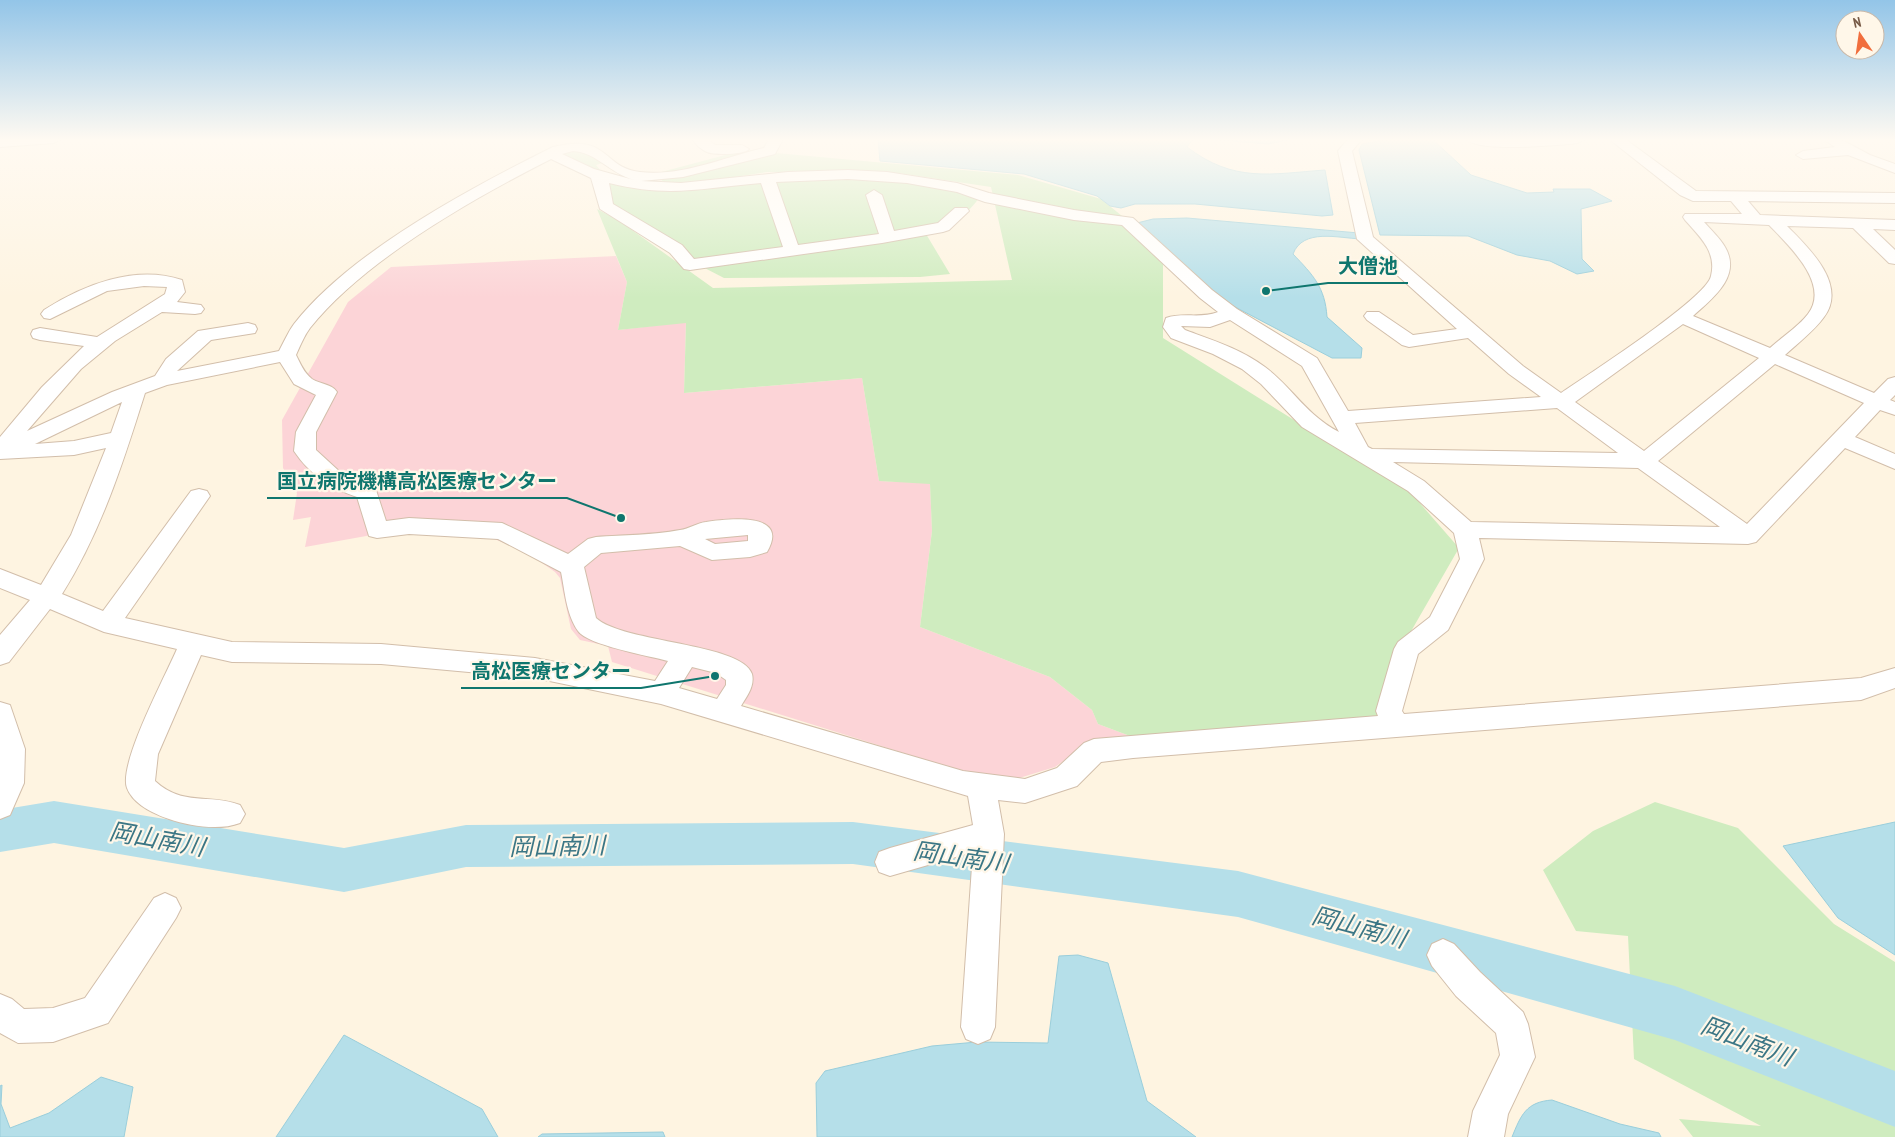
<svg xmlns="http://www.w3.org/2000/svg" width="1895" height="1137" viewBox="0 0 1895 1137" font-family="'PT Sans Narrow','Noto Sans JP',sans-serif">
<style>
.medical{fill:#fcd4d7}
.green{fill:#cfecbf}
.water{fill:#b5dfe9;stroke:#9acedb}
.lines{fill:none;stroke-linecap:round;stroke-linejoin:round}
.river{fill:#b5dfe9;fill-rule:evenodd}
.street-casing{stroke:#d2beaa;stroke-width:2}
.street{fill:#fff;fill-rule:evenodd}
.labels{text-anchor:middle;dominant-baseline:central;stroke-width:4.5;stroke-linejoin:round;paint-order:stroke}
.near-water-label{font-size:24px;font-style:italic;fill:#3b7685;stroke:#fff7e9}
.leader{fill:none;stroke:#0f766e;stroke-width:2}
.callout-dot{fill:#0f766e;stroke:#fff7e9;stroke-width:2}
.callout-label{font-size:20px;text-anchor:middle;font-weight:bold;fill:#0f766e;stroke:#fff7e9;stroke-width:4.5;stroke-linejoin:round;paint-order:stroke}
</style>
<rect width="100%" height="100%" fill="#fef4e1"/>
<path class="medical" d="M 616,256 L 627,282 L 618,330 L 686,322 L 684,393 L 862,378 L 879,481 L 930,483 L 932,531 L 920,627 L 1050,677 L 1092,710 L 1098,724 L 1138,739 L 1076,752 L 1055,767 L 1013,780 L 974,775 L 612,662 L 608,646 L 580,640 L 571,629 L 560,578 L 555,572 L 528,553 L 485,535 L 394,531 L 305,547 L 311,517 L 293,520 L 297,493 L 283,468 L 282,420 L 348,302 L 391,267 Z"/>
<path class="green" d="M 582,146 L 602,163 L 596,165 L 610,182 L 650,189 L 681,191 L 770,180 L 863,175 L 982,194 C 965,218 953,225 926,234 L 950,274 L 920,277 L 724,278 L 691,261 L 610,205 L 606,183 L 556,152 Z
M 744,150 L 1018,175 L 1101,199 L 1163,249 L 1163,338 L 1411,493 L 1459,548 L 1406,640 L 1377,720 L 1138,739 L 1098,724 L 1092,710 L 1050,677 L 920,627 L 932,531 L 930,484 L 879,481 L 862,378 L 684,393 L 686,323 L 618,330 L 627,282 L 597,209 L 618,220 L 713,288 L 1012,280 L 991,187 L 898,173 L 767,172 L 670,187 L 654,174 Z
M 1655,802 L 1738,828 L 1834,924 L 1895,962 L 1895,1137 L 1693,1137 L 1679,1119 L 1761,1126 L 1634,1059 L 1628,936 L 1576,931 L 1543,870 L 1593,831 Z"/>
<path class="water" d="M 878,139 L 1193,139 L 1187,147 C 1234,183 1270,174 1325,170 L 1333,215 L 1322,216 L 1195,204 L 1135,204 L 1121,208 L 1110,206 L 1097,196 L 1024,174 L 880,161 Z
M 1209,139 L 1292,139 L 1268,144 Z
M 1390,139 L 1432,139 L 1471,175 L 1527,193 L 1554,192 L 1553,189 L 1590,189 L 1612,201 L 1581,209 L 1582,259 L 1594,271 L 1577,274 L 1550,261 L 1517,255 L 1468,236 L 1380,235 L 1359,150 L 1362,144 Z
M 1187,218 L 1359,233 L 1361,239 C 1338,238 1303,228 1293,254 C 1313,275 1325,287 1327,317 L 1362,348 L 1361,358 L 1332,358 L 1218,298 L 1137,223 L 1153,219 Z
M 1895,822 L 1895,955 L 1838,918 L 1783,846 Z
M 1078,955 L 1108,963 L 1147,1101 L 1196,1137 L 817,1137 L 816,1083 L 825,1071 L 932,1046 L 977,1042 L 1048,1043 L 1059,956 Z
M 344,1035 L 482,1109 L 498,1137 L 276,1137 Z
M 101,1077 L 133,1087 L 124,1137 L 0,1137 L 0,1086 L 2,1085 L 1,1104 L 10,1128 L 49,1113 Z
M 1552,1100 L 1620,1124 L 1659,1133 L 1661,1137 L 1512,1137 C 1521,1115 1526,1102 1552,1100 Z
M 663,1132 L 665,1137 L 538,1137 L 542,1134 Z"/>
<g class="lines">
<path class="river" d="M 54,801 L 344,848 L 466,825 L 853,822 L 1238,871 L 1675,986 L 1895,1071 L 1895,1127 L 1675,1040 L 1238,917 L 853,864 L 466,867 L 344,892 L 54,843 L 0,852 L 0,810 Z"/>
<defs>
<path id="street" d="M 0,139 L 61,139 L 54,143 L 0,147 Z
M 692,139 L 708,139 L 715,145 L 742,145 L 749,149 C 745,155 714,155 707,152 C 702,150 695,144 692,139 Z
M 769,139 L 783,139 L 775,154 L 683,177 L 641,181 L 681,183 L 788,172 L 848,170 L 887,172 L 957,183 L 989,193 L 1074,210 L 1133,218 L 1212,290 L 1237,309 L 1317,358 L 1348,411 L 1541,397 L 1509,374 L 1468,338 L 1409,347 L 1402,345 L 1367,320 L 1364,316 L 1367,312 L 1379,312 L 1413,335 L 1457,329 L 1357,239 L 1338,151 L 1348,139 L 1362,139 L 1352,151 L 1373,237 L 1523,366 L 1561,393 C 1586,376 1707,298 1711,276 C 1717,252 1700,237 1685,220 L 1683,217 L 1685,214 L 1742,214 L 1731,201 L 1693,201 L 1680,195 L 1609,139 L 1625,139 L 1696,191 L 1895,193 L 1895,203 L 1748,201 L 1760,215 L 1895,220 L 1895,230 L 1873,229 L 1895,250 L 1895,264 L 1889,263 L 1853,228 L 1787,226 C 1809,248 1848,285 1824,317 C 1814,331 1798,343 1785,355 L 1874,393 L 1888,379 L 1895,377 L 1895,395 L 1890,400 L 1895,402 L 1895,415 L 1880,410 L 1855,437 L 1895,454 L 1895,469 L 1845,448 L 1756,542 L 1748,544 L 1479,538 L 1484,559 L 1448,630 L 1418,654 L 1402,711 L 1404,714 L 1861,678 L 1895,668 L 1895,688 L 1861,700 L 1133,758 L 1101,762 L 1077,786 L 1025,803 L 998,800 L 1004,834 L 995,1027 L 990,1039 L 978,1044 L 966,1039 L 961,1027 L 973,852 L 890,876 L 879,872 L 875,862 L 879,852 L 890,848 L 973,825 L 968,796 L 661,704 L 535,678 L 381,664 L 232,662 L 201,655 L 158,754 L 155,781 C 183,807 209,793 240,805 L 245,814 L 240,823 C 219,831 190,826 169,819 C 154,814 133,804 127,788 C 118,764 166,675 177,649 L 104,632 L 50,609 L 9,662 L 0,665 L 0,635 L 30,600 L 0,588 L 0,569 L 41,585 L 71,535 L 106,448 L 74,455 L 0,459 L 0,437 L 42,387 L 84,346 L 40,340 L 33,338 L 31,334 L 33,330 L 40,328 L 97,337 L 165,294 L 167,287 L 144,286 L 107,291 L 50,319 L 44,318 L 41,314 L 44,310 C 83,285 135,264 182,280 L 185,292 L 177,302 L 201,305 L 204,309 L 201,313 L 195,314 L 162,312 L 115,341 L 81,369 L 27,431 L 112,392 L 155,376 L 166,359 L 198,331 L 248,323 L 255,325 L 257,329 L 255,333 L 211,340 L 177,371 L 279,351 C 284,342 288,332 294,324 C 350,252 472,187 553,147 C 610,133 601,167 640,172 C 681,177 725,157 764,148 ZM 573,151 C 596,152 609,173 634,180 L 594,169 L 562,154 ZM 551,159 L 591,178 L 600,209 L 670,253 L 684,269 L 690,270 L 882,243 L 943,232 L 949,230 L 969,211 L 967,208 L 955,208 L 938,223 L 894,231 L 882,195 L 874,190 L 866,195 L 879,234 L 798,245 L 776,182 L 848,179 L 907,183 L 957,192 L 985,202 L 1074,220 L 1122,225 L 1200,298 L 1218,312 C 1201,319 1183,312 1166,318 L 1163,327 L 1171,338 L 1213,354 L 1242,369 L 1261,384 L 1302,427 L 1408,491 L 1454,533 L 1460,559 L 1430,617 L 1398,642 L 1394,649 L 1376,711 L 1378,716 L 1094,739 L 1084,743 L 1057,768 L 1025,779 L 963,771 L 741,706 C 747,696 755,686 752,674 C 742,643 623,643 596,618 L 584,567 L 601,553 L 680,546 L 712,560 L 750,557 L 767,552 C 791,511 727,519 706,522 C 697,523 689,529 680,530 C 653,535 624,535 596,537 L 588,539 L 568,554 L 502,523 L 409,518 L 386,521 L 375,487 L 340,472 L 316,450 L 316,432 L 337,392 C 332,384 320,384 312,379 C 304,373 300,363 296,355 C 300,346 304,336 310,328 C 363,261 474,198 551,159 ZM 609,183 C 669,198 702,188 761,183 L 783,247 L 694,259 L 682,245 L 613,204 ZM 1704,222 L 1769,225 C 1788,245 1831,284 1808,314 C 1798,327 1782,337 1770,348 L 1693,316 C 1713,298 1742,276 1725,247 C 1720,238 1711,230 1704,222 ZM 1230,320 L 1302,366 L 1339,432 C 1304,413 1293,388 1265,367 C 1241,349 1212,340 1185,330 L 1181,326 L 1210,327 ZM 1683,324 L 1759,358 L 1644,451 L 1575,402 ZM 280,362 L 294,384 L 316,395 L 296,432 L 294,451 C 310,475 331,488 357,497 L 369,536 L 377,538 L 409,534 L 498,539 L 561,572 C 565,591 566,614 578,631 C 587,645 650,656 668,661 L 655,681 L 535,658 L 381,644 L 232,642 L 125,618 L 210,496 L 207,491 L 199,489 L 191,491 L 103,611 L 62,594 C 101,532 123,463 145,393 L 167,385 ZM 1775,364 L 1864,403 L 1747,524 L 1658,461 ZM 122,402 L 111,433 L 74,441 L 35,444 ZM 1557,408 L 1618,453 L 1372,449 L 1368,447 L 1355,423 ZM 1393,462 L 1638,468 L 1720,527 L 1471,522 L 1424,481 ZM 748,535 L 748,541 L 715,544 L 705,539 ZM 692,667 L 716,673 L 726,680 L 726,685 L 717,699 L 679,688 Z
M 1467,139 L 1585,139 L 1578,143 C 1559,145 1477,153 1467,139 Z
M 1823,139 L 1840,139 L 1870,155 L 1895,164 L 1895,173 L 1848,155 L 1803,159 L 1796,155 L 1803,151 L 1835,147 Z
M 0,702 L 10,705 L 25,749 L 24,783 L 10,815 L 0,819 Z
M 165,893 L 176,898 L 181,908 L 176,918 L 108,1023 L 53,1042 L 18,1043 L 0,1033 L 0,994 L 12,999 L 24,1009 L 53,1008 L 85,998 L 154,898 Z
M 1443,939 L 1454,944 L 1480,972 L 1523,1012 L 1528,1024 L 1535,1057 L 1508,1114 L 1504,1137 L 1468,1137 L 1473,1111 L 1500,1055 L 1496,1033 L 1456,996 L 1432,966 L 1427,955 L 1432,944 Z"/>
</defs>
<use href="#street" class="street-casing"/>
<use href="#street" class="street"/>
</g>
<linearGradient id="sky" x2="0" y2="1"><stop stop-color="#93c5e8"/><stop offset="0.47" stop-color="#fffaf2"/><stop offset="1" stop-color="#fffaf2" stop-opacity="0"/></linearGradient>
<rect width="1895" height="298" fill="url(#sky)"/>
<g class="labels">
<g class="near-water-label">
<text transform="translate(157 839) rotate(10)">岡山南川</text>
<text transform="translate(557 846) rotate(-1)">岡山南川</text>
<text transform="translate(961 857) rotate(8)">岡山南川</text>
<text transform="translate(1359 927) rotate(15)">岡山南川</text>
<text transform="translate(1747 1041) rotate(21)">岡山南川</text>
</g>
</g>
<path class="leader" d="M1266 291L1328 283H1408M621 518L567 498H267M715 676L641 688H461"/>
<g class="callout-dot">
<circle cx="1266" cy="291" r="5"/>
<circle cx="621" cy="518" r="5"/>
<circle cx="715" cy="676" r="5"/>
</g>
<g class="callout-label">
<text x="1368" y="273">大僧池</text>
<text x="417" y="488">国立病院機構高松医療センター</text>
<text x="551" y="678">高松医療センター</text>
</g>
<g transform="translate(1860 35) rotate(347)"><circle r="24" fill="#fff7e9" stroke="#c9b8a8"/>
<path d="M0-4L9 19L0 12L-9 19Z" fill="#f16e3d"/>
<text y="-8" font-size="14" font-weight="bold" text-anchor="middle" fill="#775a46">N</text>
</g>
</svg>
